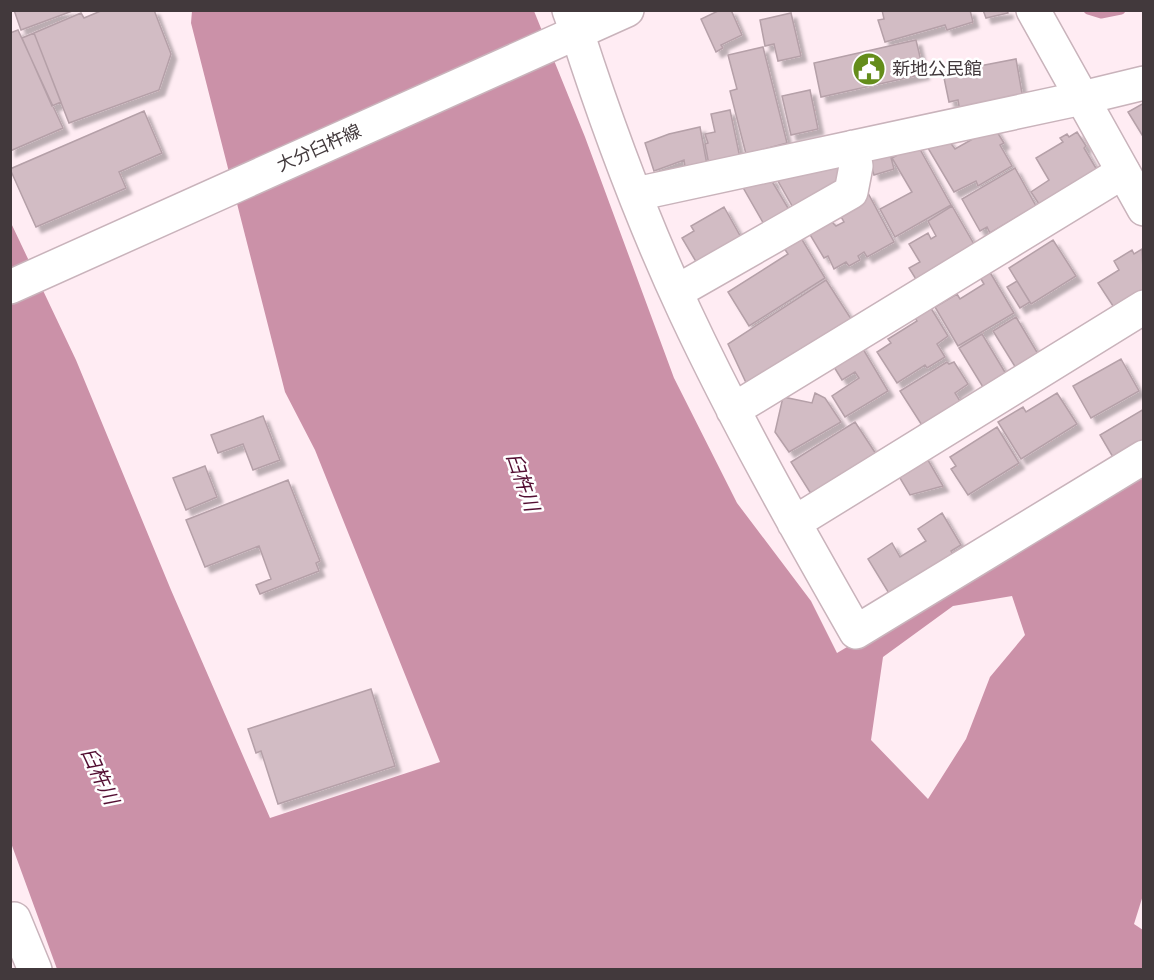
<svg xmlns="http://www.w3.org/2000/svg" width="1154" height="980" viewBox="0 0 1154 980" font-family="'DM Sans','Noto Sans JP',sans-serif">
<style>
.water{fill:#cb91a8;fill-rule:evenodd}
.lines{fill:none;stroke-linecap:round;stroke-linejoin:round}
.stream{stroke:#cb91a8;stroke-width:9}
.building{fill:#d2bcc4;stroke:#b5a0a8;stroke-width:1.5;filter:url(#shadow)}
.street-casing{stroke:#c9b3bb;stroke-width:36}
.secondary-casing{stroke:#c9b3bb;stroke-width:36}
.primary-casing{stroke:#c9b3bb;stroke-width:36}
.street{stroke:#fff;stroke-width:33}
.secondary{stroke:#fff;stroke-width:33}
.primary{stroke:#fff;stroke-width:33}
.labels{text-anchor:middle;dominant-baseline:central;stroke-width:5;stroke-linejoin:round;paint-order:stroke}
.poi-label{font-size:18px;fill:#42393c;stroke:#fff;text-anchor:start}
.street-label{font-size:18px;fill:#42393c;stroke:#fff}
.water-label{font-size:20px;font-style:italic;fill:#540f33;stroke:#fff}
</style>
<defs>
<filter id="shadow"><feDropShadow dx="5.5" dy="5.5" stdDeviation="1.5" flood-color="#0004"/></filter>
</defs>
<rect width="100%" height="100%" fill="#ffecf3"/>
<path class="water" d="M 192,11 L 534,11 L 585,137 L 674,378 L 737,503 L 811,601 L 837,653 L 1017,546 L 1143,474 L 1144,892 L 1134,924 L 1143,930 L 1143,969 L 57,969 L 11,843 L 11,223 L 76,360 L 171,590 L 270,818 L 440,762 L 315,450 L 285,392 L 191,23 ZM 1012,596 L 1025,635 L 990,677 L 966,739 L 928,799 L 871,740 L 883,657 L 953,606 Z"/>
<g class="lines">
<path class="stream" d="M 1088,10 L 1101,14 L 1121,10"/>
</g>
<path class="building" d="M 14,10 L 75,10 L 21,30 Z
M 103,10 L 154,10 L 171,54 L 159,90 L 69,123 L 34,33 L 81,13 L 84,18 Z
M 720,10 L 731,10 L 742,35 L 721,45 L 723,48 L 716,52 L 701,19 Z
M 882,10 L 970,10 L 973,22 L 947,30 L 945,25 L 885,42 L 878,20 L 884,19 Z
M 983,10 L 1007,10 L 1008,13 L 986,18 Z
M 791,13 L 801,56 L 778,61 L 774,44 L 765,46 L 760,20 Z
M 18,30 L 63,128 L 10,151 L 10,33 Z
M 34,33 L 61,102 L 52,106 L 22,38 Z
M 916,40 L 924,74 L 821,97 L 814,63 Z
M 763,47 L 787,143 L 746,154 L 730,91 L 737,89 L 728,55 Z
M 1016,59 L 1023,99 L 960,112 L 958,100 L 949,102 L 943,73 Z
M 810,90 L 818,129 L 791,135 L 782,96 Z
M 1144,103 L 1144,138 L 1128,112 Z
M 730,110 L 740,158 L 709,165 L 705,144 L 708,143 L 705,134 L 715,132 L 711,114 Z
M 144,111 L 162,153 L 119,172 L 126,188 L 36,227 L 10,169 Z
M 700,127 L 708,170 L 686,173 L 684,160 L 654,171 L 645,143 L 669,134 Z
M 994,127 L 1004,143 L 1000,145 L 1012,166 L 978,186 L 976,181 L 954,192 L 925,143 L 947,138 L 955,149 Z
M 1077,132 L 1086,146 L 1084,148 L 1100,175 L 1045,213 L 1031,192 L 1049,180 L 1036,158 L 1063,142 L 1060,138 L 1067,134 L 1069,137 Z
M 917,144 L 951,205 L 895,237 L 880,209 L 912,192 L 892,158 Z
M 889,150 L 894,169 L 874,175 L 868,155 Z
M 835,161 L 845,181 L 795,211 L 778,181 L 795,171 L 806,170 L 808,174 Z
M 1015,168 L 1036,206 L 990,233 L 987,227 L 980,231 L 962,199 Z
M 771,177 L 774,182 L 773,183 L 791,213 L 765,226 L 741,184 Z
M 868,193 L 894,242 L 867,257 L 864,252 L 858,256 L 860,260 L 849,266 L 846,262 L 834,269 L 828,256 L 824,258 L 809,233 L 829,219 L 836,226 L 844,222 L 840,215 L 852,201 Z
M 952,206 L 975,246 L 919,284 L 909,268 L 920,262 L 909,244 L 928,233 L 931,239 L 936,236 L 928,221 Z
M 724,207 L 743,241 L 698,265 L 682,238 L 694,231 L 691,226 Z
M 798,233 L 825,278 L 749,326 L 728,292 L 788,254 L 784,248 Z
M 1053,240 L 1076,276 L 1031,304 L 1009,268 Z
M 1142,249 L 1144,291 L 1115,309 L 1098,283 L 1119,270 L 1114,261 L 1132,250 L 1134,254 Z
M 988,269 L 1014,313 L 958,346 L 935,307 L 957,294 L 960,299 L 984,284 L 978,274 Z
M 826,280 L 853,322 L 748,387 L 728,344 Z
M 1017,281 L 1030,302 L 1020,308 L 1007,287 Z
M 929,305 L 948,336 L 937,344 L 945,357 L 927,368 L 925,365 L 897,383 L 877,352 L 891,343 L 888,339 L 917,321 L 913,315 Z
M 1016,317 L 1041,359 L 1019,373 L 993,331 Z
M 982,334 L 1009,379 L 986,392 L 959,348 Z
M 860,344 L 888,391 L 845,417 L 832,396 L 859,378 L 855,372 L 842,380 L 831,362 Z
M 1121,359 L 1139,391 L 1091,418 L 1073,386 Z
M 947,362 L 949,364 L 954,362 L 968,384 L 955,393 L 963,406 L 925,430 L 900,391 Z
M 815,393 L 825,398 L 841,422 L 789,452 L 775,432 L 783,397 L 812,403 Z
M 1057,393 L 1077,424 L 1021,459 L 998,422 L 1023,407 L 1026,412 Z
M 1144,409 L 1144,448 L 1117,464 L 1100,435 Z
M 263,416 L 280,460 L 253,470 L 243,444 L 218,453 L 211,435 Z
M 855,422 L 878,457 L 813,497 L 791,462 Z
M 997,427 L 1019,463 L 968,495 L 951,469 L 956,466 L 950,457 Z
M 925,455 L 943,486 L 910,495 L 897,473 Z
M 205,466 L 217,497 L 186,510 L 173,478 Z
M 288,480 L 320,561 L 316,563 L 319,571 L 260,594 L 256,585 L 271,579 L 259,546 L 205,567 L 186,520 Z
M 942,513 L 961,545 L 951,551 L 955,557 L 890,595 L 868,559 L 892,543 L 900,557 L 926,541 L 918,529 Z
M 371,689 L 395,766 L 278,804 L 261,751 L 256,753 L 248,729 Z"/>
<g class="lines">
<defs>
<path id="street" d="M 577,32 C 607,125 644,224 685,312 C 736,421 796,527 856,632 L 1144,457
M 636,194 L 1082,98 L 1144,83
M 676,292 L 851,192 L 856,166 L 853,147
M 733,410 L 1123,172
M 794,523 L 1144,307
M 14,919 L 35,970"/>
<path id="secondary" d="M 569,10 L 577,32
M 1033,10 L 1144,209"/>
<path id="primary" d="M 10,287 L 627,10"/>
</defs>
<use href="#street" class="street-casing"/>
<use href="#secondary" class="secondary-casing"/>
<use href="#primary" class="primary-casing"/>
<use href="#street" class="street"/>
<use href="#secondary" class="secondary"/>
<use href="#primary" class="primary"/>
</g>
<defs>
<symbol id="civic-disc" viewBox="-11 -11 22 22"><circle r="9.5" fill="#648d1b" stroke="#fff"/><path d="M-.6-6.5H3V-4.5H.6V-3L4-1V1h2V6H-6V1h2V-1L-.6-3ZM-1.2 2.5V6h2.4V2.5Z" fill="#fff"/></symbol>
</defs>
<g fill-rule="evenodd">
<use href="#civic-disc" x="850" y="50" width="38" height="38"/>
</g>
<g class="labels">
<g class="poi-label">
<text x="892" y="69">新地公民館</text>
</g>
<g class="street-label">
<text transform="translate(319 148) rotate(-24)">大分臼杵線</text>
</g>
<g class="water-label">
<text transform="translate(523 482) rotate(71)">臼杵川</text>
<text transform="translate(100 776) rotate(65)">臼杵川</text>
</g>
</g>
<rect width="1154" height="980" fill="none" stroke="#42393c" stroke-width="24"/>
</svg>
